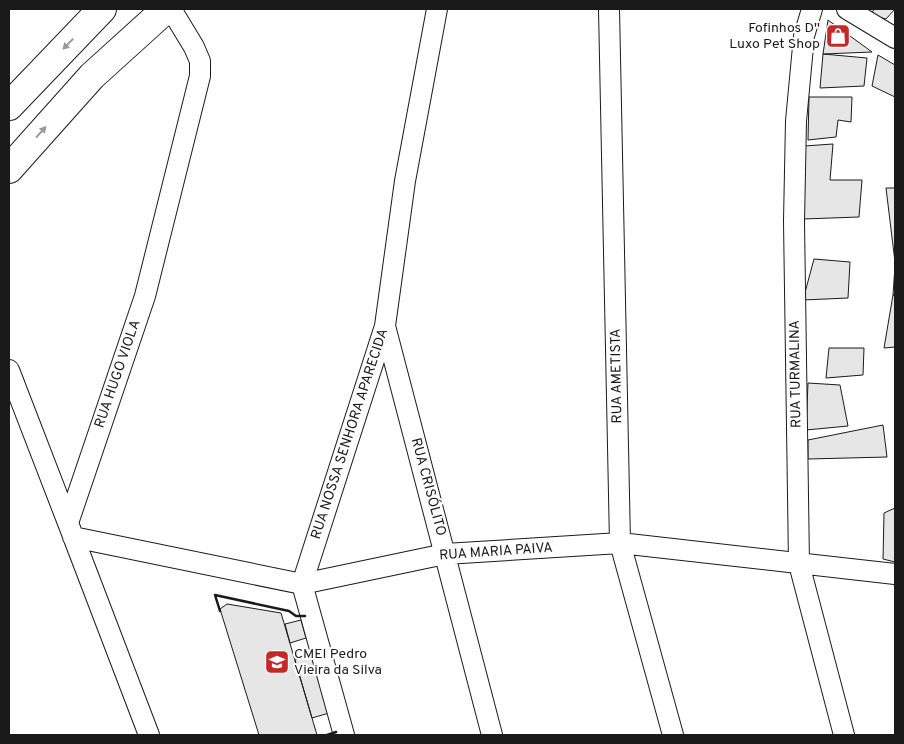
<svg xmlns="http://www.w3.org/2000/svg" width="904" height="744" viewBox="0 0 904 744" font-family="Overpass,sans-serif">
<style>
.building{fill:#e6e6e6;stroke:#1a1a1a}
.lines{fill:none;stroke-linecap:round;stroke-linejoin:round}
.minor-casing{stroke:#1a1a1a;stroke-width:22}
.secondary-casing{stroke:#1a1a1a;stroke-width:30}
.minor{stroke:#fff;stroke-width:20}
.secondary{stroke:#fff;stroke-width:28}
.wall{stroke:#1a1a1a;stroke-width:2.5}
.oneway{fill:#989898}
.labels{text-anchor:middle;dominant-baseline:central;stroke-width:4;stroke-linejoin:round;paint-order:stroke}
.poi-label{font-size:14px;fill:#1a1a1a;stroke:#fff;text-anchor:end}
.street-label{font-size:14px;fill:#1a1a1a;stroke:#fff}
</style>
<rect width="100%" height="100%" fill="#fff"/>
<path class="building" d="M 874,9 L 895,9 L 886,19 L 871,15 Z
M 828,20 L 872,52 L 823,54 Z
M 823,54 L 867,58 L 864,86 L 820,88 Z
M 878,55 L 895,65 L 895,97 L 872,86 Z
M 809,97 L 852,97 L 851,122 L 838,120 L 836,137 L 808,140 Z
M 833,144 L 830,180 L 862,180 L 859,217 L 803,219 L 804,146 Z
M 886,188 L 895,188 L 895,262 Z
M 814,259 L 850,262 L 848,298 L 803,300 Z
M 895,266 L 895,295 L 893,295 Z
M 893,295 L 895,295 L 895,347 L 884,348 Z
M 829,348 L 864,348 L 863,375 L 826,378 Z
M 808,383 L 840,385 L 848,426 L 806,430 Z
M 883,425 L 887,457 L 808,459 L 808,440 Z
M 895,508 L 895,562 L 883,559 L 884,513 Z
M 227,604 L 281,613 L 317,735 L 259,735 L 220,609 Z
M 301,620 L 306,638 L 290,643 L 285,624 Z
M 311,655 L 329,713 L 312,718 L 295,660 Z"/>
<g class="lines">
<defs>
<path id="minor" d="M 609,9 L 620,543 L 673,735
M 812,9 L 804,36 L 796,121 L 794,221 L 799,564 L 844,735
M 847,9 L 895,38
M 385,326 L 492,735
M 9,370 L 68,523
M 73,537 L 302,584 L 445,554 L 620,543 L 895,574
M 149,735 L 68,523 L 145,296 L 200,76 L 200,61 L 194,47 L 171,9
M 344,735 L 302,584 L 385,326 L 405,181 L 437,9"/>
<path id="secondary" d="M 9,106 L 102,9
M 9,169 L 92,76 L 166,9"/>
</defs>
<use href="#minor" class="minor-casing"/>
<use href="#secondary" class="secondary-casing"/>
<use href="#minor" class="minor"/>
<use href="#secondary" class="secondary"/>
<path class="wall" d="M 220,611 L 215,595 L 289,611 L 296,616 L 305,616
M 327,735 L 336,732"/>
</g>
<defs><path id="oneway-solid" d="M-6-.8H1V-3.2L6.5 0L1 3.2V.8H-6Z" transform="scale(1.25)"/></defs>
<g class="oneway">
<use href="#oneway-solid" transform="translate(68 44) rotate(134)"/>
<use href="#oneway-solid" transform="translate(41 132) rotate(-48)"/>
</g>
<defs>
<symbol id="shop-square" viewBox="-11 -11 22 22"><rect x="-9" y="-9" width="18" height="18" rx="4" fill="#c62828" stroke="#fff"/><path d="M-5-2.5h2.3a2.7 3.5 0 0 1 5.4 0H5L5.5 6h-11ZM-1.5-2.5h3a1.5 2.3 0 0 0-3 0Z" fill="#fff"/></symbol>
<symbol id="school-square" viewBox="-11 -11 22 22"><rect x="-9" y="-9" width="18" height="18" rx="4" fill="#c62828" stroke="#fff"/><path d="M0-5L7-2L0 1L-7-2ZM-4 1L0 2.5L4 1V4Q0 6-4 4Z" fill="#fff"/></symbol>
</defs>
<g fill-rule="evenodd">
<use href="#shop-square" x="824" y="22" width="28" height="28"/>
<use href="#school-square" x="263" y="648" width="28" height="28"/>
</g>
<g class="labels">
<g class="poi-label">
<text x="820" y="28">Fofinhos D''<tspan x="820" dy="16">Luxo Pet Shop</tspan></text>
<text x="294" y="654" text-anchor="start">CMEI Pedro<tspan x="294" dy="16">Vieira da Silva</tspan></text>
</g>
<g class="street-label">
<text transform="translate(118 374) rotate(-71)">RUA HUGO VIOLA</text>
<text transform="translate(796 374) rotate(-91)">RUA TURMALINA</text>
<text transform="translate(617 376) rotate(-91)">RUA AMETISTA</text>
<text transform="translate(350 434) rotate(-72)">RUA NOSSA SENHORA APARECIDA</text>
<text transform="translate(428 487) rotate(75)">RUA CRISÓLITO</text>
<text transform="translate(496 552) rotate(-4)">RUA MARIA PAIVA</text>
</g>
</g>
<rect width="904" height="744" fill="none" stroke="#1a1a1a" stroke-width="20"/>
</svg>
